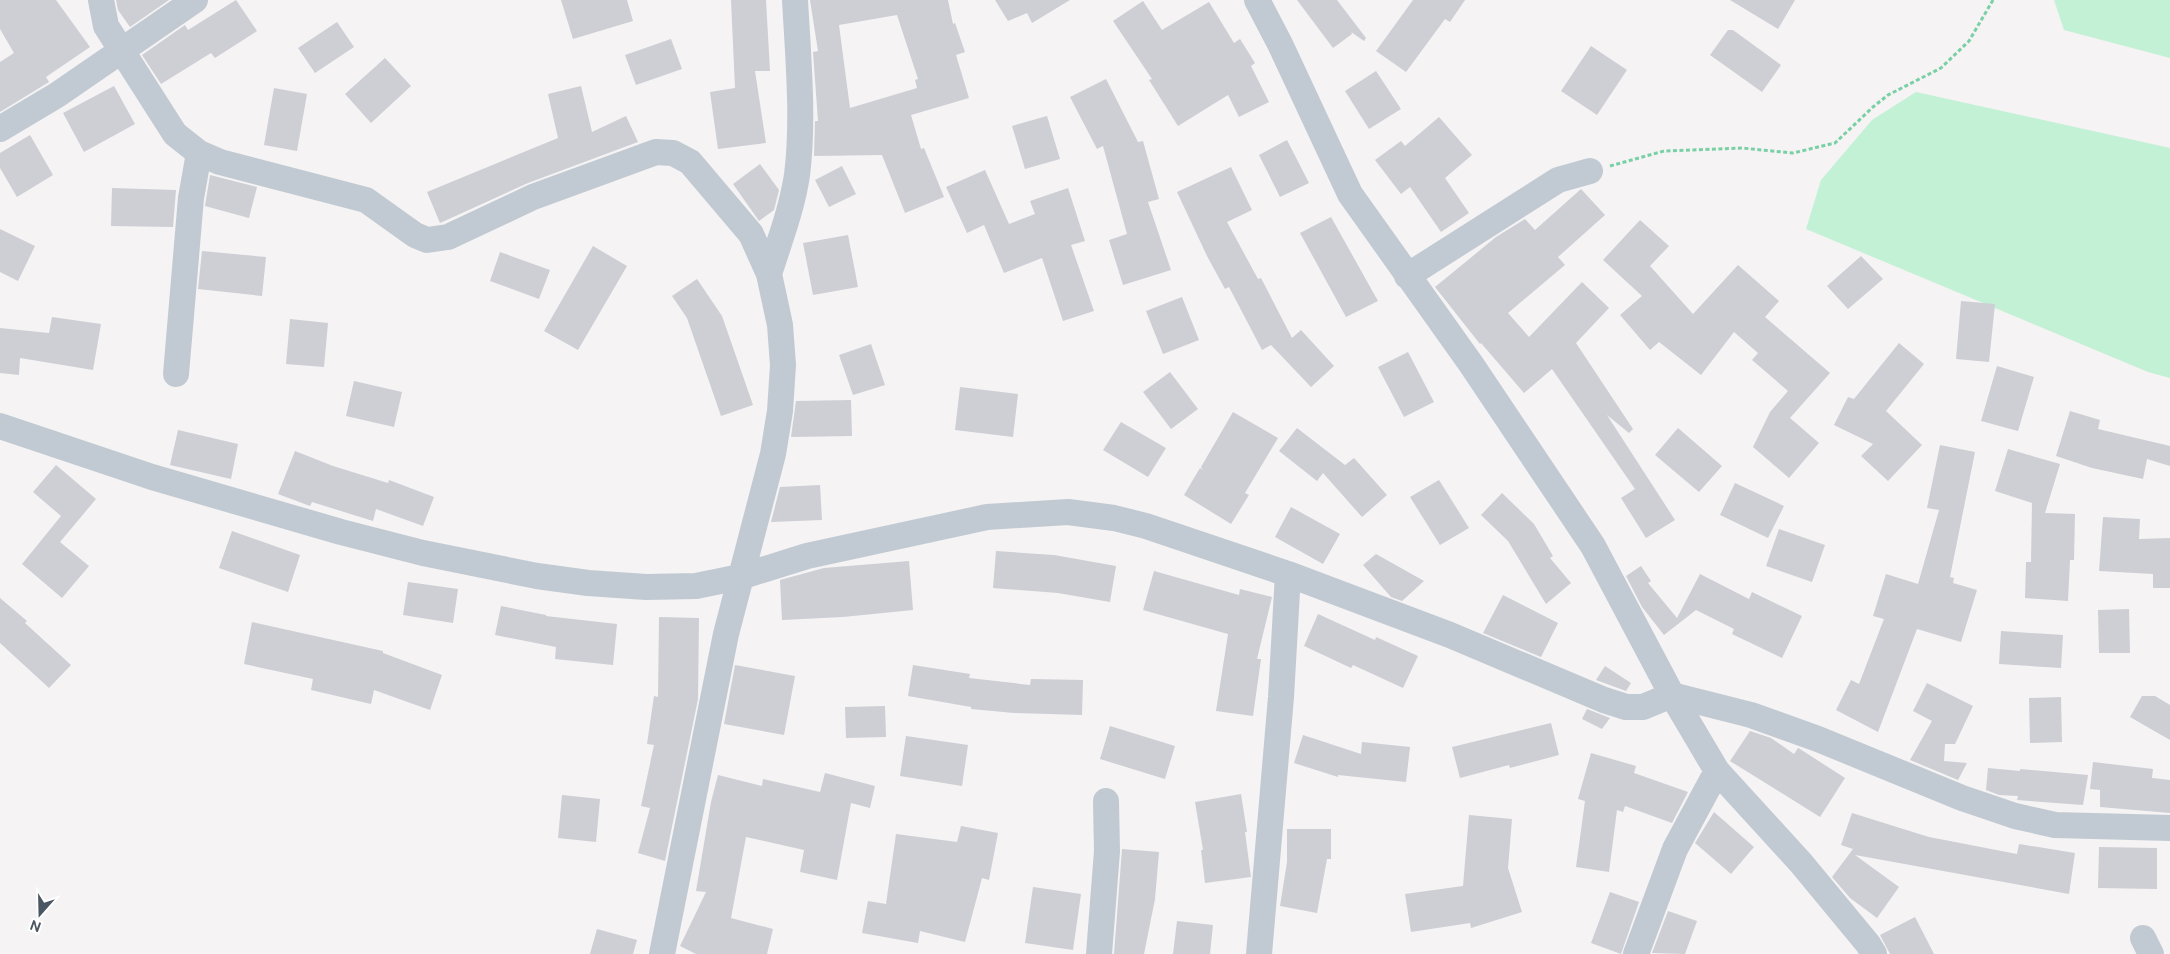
<svg xmlns="http://www.w3.org/2000/svg" width="2170" height="954" viewBox="0 0 2170 954" font-family="'DM Sans',sans-serif">
<style>
.green{fill:#c3f1d5}
.building{fill:#cdcfd5;fill-rule:evenodd}
.lines{fill:none;stroke-linecap:round;stroke-linejoin:round}
.path{stroke:#7ad0a6;stroke-width:3;stroke-dasharray:4 2.5;stroke-linecap:butt}
.minor{stroke:#c1cad2;stroke-width:26}
</style>
<rect width="100%" height="100%" fill="#f5f3f3"/>
<path class="green" d="M 2054,0 L 2170,0 L 2170,58 L 2064,30 Z
M 1916,92 L 2170,148 L 2170,378 L 2148,372 L 1806,229 L 1821,180 L 1872,120 Z"/>
<path class="building" d="M 0,0 L 56,0 L 90,47 L 46,77 L 49,82 L 0,112 L 0,62 L 14,53 L 0,29 Z
M 116,0 L 169,0 L 130,27 L 118,10 Z
M 236,0 L 257,31 L 215,58 L 211,53 L 161,84 L 142,55 L 185,25 L 188,30 Z
M 561,0 L 627,0 L 633,21 L 573,39 Z
M 731,0 L 766,0 L 770,71 L 755,71 L 766,143 L 718,149 L 710,92 L 735,88 Z
M 810,0 L 948,0 L 953,24 L 955,23 L 965,52 L 956,55 L 969,98 L 911,115 L 921,149 L 924,148 L 944,197 L 905,213 L 882,155 L 814,156 L 815,121 L 818,121 L 813,52 L 818,51 ZM 897,15 L 918,79 L 915,80 L 917,88 L 850,108 L 839,25 Z
M 995,0 L 1070,0 L 1032,23 L 1027,13 L 1008,21 Z
M 1297,0 L 1337,0 L 1366,38 L 1364,41 L 1351,32 L 1352,34 L 1333,48 Z
M 1413,0 L 1465,0 L 1450,22 L 1445,19 L 1406,72 L 1376,51 Z
M 1730,0 L 1795,0 L 1778,29 Z
M 1143,1 L 1162,30 L 1209,2 L 1234,43 L 1240,39 L 1255,63 L 1251,66 L 1269,102 L 1239,117 L 1228,95 L 1178,126 L 1149,80 L 1152,79 L 1113,21 Z
M 337,22 L 354,47 L 315,73 L 298,48 Z
M 1728,30 L 1733,30 L 1781,65 L 1762,92 L 1710,55 Z
M 671,39 L 682,69 L 636,85 L 625,55 Z
M 1591,46 L 1627,70 L 1597,115 L 1561,91 Z
M 385,58 L 411,86 L 371,123 L 345,94 Z
M 1376,71 L 1401,109 L 1369,129 L 1345,91 Z
M 1106,79 L 1138,142 L 1143,141 L 1159,199 L 1148,202 L 1171,270 L 1123,285 L 1109,240 L 1127,234 L 1103,146 L 1097,149 L 1070,97 Z
M 114,86 L 135,124 L 84,152 L 63,113 Z
M 581,86 L 592,132 L 626,116 L 638,142 L 528,183 L 440,223 L 427,192 L 558,138 L 548,94 Z
M 274,88 L 307,94 L 297,151 L 264,145 Z
M 1047,116 L 1060,159 L 1025,169 L 1012,126 Z
M 1439,117 L 1472,155 L 1445,178 L 1469,213 L 1441,232 L 1410,187 L 1401,194 L 1375,160 L 1401,141 L 1405,146 Z
M 30,135 L 53,175 L 17,197 L 0,168 L 0,153 Z
M 1287,140 L 1309,183 L 1280,197 L 1259,155 Z
M 760,164 L 779,190 L 774,210 L 759,221 L 733,184 Z
M 842,166 L 856,194 L 829,207 L 815,180 Z
M 1231,167 L 1252,210 L 1227,222 L 1258,279 L 1261,278 L 1292,338 L 1301,330 L 1334,366 L 1311,387 L 1271,345 L 1262,350 L 1229,287 L 1225,289 L 1207,256 L 1177,192 Z
M 985,170 L 1009,224 L 1035,214 L 1030,201 L 1068,188 L 1085,241 L 1071,245 L 1094,311 L 1063,321 L 1042,258 L 1004,273 L 984,225 L 967,233 L 946,187 Z
M 210,175 L 257,187 L 249,218 L 205,206 Z
M 112,188 L 176,190 L 173,227 L 111,226 Z
M 1581,189 L 1605,215 L 1558,257 L 1565,265 L 1508,313 L 1529,337 L 1582,282 L 1609,308 L 1576,343 L 1633,429 L 1629,433 L 1607,415 L 1675,520 L 1646,538 L 1621,498 L 1635,489 L 1552,369 L 1524,393 L 1481,343 L 1480,344 L 1435,287 L 1496,237 L 1525,219 L 1535,230 Z
M 1331,217 L 1378,301 L 1346,317 L 1300,233 Z
M 1640,220 L 1669,246 L 1650,266 L 1693,314 L 1738,265 L 1779,301 L 1765,317 L 1830,373 L 1790,418 L 1819,443 L 1789,478 L 1753,447 L 1770,412 L 1788,391 L 1752,360 L 1758,353 L 1734,332 L 1701,375 L 1659,342 L 1650,350 L 1620,315 L 1642,296 L 1603,260 Z
M 0,229 L 35,246 L 18,281 L 0,272 Z
M 848,235 L 858,287 L 813,295 L 803,243 Z
M 593,246 L 627,266 L 578,350 L 544,331 Z
M 202,251 L 266,257 L 262,296 L 198,289 Z
M 500,252 L 550,270 L 539,299 L 490,281 Z
M 1861,256 L 1883,279 L 1848,309 L 1827,286 Z
M 697,279 L 722,316 L 753,405 L 721,416 L 687,318 L 672,296 Z
M 1182,297 L 1199,340 L 1163,354 L 1146,311 Z
M 1961,301 L 1995,304 L 1989,362 L 1956,359 Z
M 52,317 L 101,324 L 93,370 L 20,358 L 19,375 L 0,373 L 0,328 L 49,333 Z
M 290,319 L 328,323 L 324,367 L 286,364 Z
M 1899,343 L 1924,364 L 1886,411 L 1922,445 L 1888,481 L 1861,456 L 1873,444 L 1834,425 L 1848,397 L 1854,399 Z
M 871,344 L 885,385 L 853,395 L 839,355 Z
M 1408,352 L 1434,402 L 1404,417 L 1378,367 Z
M 1997,366 L 2034,377 L 2018,431 L 1981,421 Z
M 1170,372 L 1198,409 L 1171,429 L 1143,392 Z
M 354,381 L 402,392 L 394,427 L 346,416 Z
M 960,387 L 1018,394 L 1013,437 L 955,430 Z
M 851,400 L 852,436 L 791,437 L 796,401 Z
M 2070,411 L 2100,420 L 2098,429 L 2170,446 L 2170,466 L 2147,459 L 2143,479 L 2092,468 L 2056,456 Z
M 1233,412 L 1278,438 L 1245,493 L 1249,495 L 1231,524 L 1184,495 L 1200,468 L 1203,470 L 1201,467 Z
M 1121,422 L 1166,448 L 1148,477 L 1103,450 Z
M 1297,428 L 1345,465 L 1354,458 L 1387,495 L 1362,517 L 1323,473 L 1317,481 L 1279,451 Z
M 1678,428 L 1722,466 L 1699,492 L 1655,455 Z
M 178,430 L 238,444 L 231,479 L 170,465 Z
M 1940,445 L 1975,452 L 1950,577 L 1954,578 L 1953,583 L 1977,590 L 1961,642 L 1917,629 L 1878,732 L 1836,710 L 1851,680 L 1859,684 L 1884,619 L 1873,616 L 1886,574 L 1918,584 L 1939,510 L 1927,508 Z
M 2008,449 L 2060,464 L 2045,513 L 2075,514 L 2074,560 L 2070,560 L 2068,601 L 2025,598 L 2026,562 L 2031,562 L 2032,503 L 1995,491 Z
M 295,451 L 333,466 L 388,483 L 389,480 L 434,497 L 423,526 L 376,509 L 373,521 L 312,502 L 310,506 L 278,494 Z
M 56,465 L 96,499 L 60,542 L 89,566 L 62,598 L 22,564 L 61,516 L 33,492 Z
M 1439,480 L 1469,528 L 1440,545 L 1410,497 Z
M 1735,483 L 1784,506 L 1768,538 L 1720,515 Z
M 820,485 L 822,520 L 771,522 L 780,487 Z
M 1502,493 L 1534,524 L 1553,556 L 1550,558 L 1571,583 L 1546,604 L 1508,541 L 1481,515 Z
M 1291,507 L 1340,534 L 1323,564 L 1275,537 Z
M 2103,517 L 2140,519 L 2139,539 L 2170,538 L 2170,588 L 2153,588 L 2153,574 L 2099,571 Z
M 1779,529 L 1825,545 L 1812,582 L 1766,566 Z
M 232,531 L 300,555 L 288,592 L 219,568 Z
M 996,551 L 1054,555 L 1116,566 L 1110,602 L 1058,593 L 993,588 Z
M 1376,554 L 1424,581 L 1402,601 L 1391,597 L 1363,565 Z
M 909,561 L 913,610 L 843,617 L 782,620 L 780,580 L 824,568 Z
M 1641,566 L 1651,581 L 1648,583 L 1677,618 L 1700,574 L 1749,599 L 1752,592 L 1802,616 L 1782,658 L 1732,634 L 1734,629 L 1696,610 L 1664,635 L 1642,607 L 1626,576 Z
M 1154,571 L 1239,595 L 1240,589 L 1272,597 L 1257,659 L 1261,659 L 1253,716 L 1216,711 L 1228,634 L 1143,610 Z
M 408,582 L 458,589 L 453,623 L 403,615 Z
M 1503,595 L 1558,623 L 1541,657 L 1483,633 Z
M 0,598 L 27,621 L 25,623 L 71,665 L 49,688 L 0,643 Z
M 501,606 L 546,615 L 546,616 L 617,624 L 613,665 L 555,659 L 556,647 L 495,635 Z
M 2129,609 L 2130,653 L 2099,653 L 2098,610 Z
M 1318,614 L 1375,640 L 1376,637 L 1418,656 L 1403,688 L 1353,665 L 1351,668 L 1304,646 Z
M 659,617 L 699,618 L 698,699 L 665,861 L 638,853 L 650,808 L 641,806 L 654,745 L 647,744 L 654,696 L 658,697 Z
M 252,622 L 383,651 L 383,653 L 442,675 L 430,710 L 374,690 L 371,704 L 311,690 L 313,679 L 244,664 Z
M 2001,631 L 2063,635 L 2061,668 L 1999,664 Z
M 735,665 L 795,676 L 784,735 L 724,724 Z
M 913,665 L 970,674 L 969,678 L 1030,685 L 1031,679 L 1083,680 L 1082,715 L 1014,713 L 971,709 L 971,707 L 908,696 Z
M 1605,666 L 1631,683 L 1626,691 L 1596,680 Z
M 1927,683 L 1973,706 L 1955,744 L 1945,744 L 1944,761 L 1967,763 L 1958,780 L 1910,760 L 1932,721 L 1913,711 Z
M 2142,696 L 2155,696 L 2170,705 L 2170,740 L 2130,717 Z
M 2061,697 L 2062,742 L 2030,743 L 2029,698 Z
M 885,706 L 886,737 L 846,738 L 845,707 Z
M 1587,709 L 1610,718 L 1602,729 L 1582,719 Z
M 1551,723 L 1559,755 L 1510,768 L 1509,765 L 1460,778 L 1452,747 Z
M 1110,726 L 1175,746 L 1165,779 L 1100,759 Z
M 1750,731 L 1771,738 L 1794,754 L 1798,748 L 1800,749 L 1845,778 L 1820,817 L 1730,761 Z
M 1303,735 L 1361,754 L 1362,742 L 1410,747 L 1406,782 L 1338,775 L 1338,777 L 1294,763 Z
M 906,736 L 968,745 L 962,786 L 900,776 Z
M 1591,753 L 1636,766 L 1634,773 L 1688,792 L 1672,823 L 1625,806 L 1623,812 L 1617,810 L 1609,872 L 1576,867 L 1585,801 L 1578,799 Z
M 2093,762 L 2153,769 L 2152,778 L 2170,780 L 2170,813 L 2100,807 L 2100,790 L 2090,789 Z
M 1988,768 L 2020,771 L 2020,769 L 2088,775 L 2083,805 L 2017,800 L 2018,796 L 1999,795 L 1986,790 Z
M 825,773 L 875,786 L 870,808 L 851,803 L 837,880 L 800,872 L 804,850 L 746,837 L 731,918 L 773,929 L 767,954 L 696,954 L 680,946 L 706,892 L 696,891 L 711,802 L 718,775 L 762,786 L 763,779 L 820,792 Z
M 1241,794 L 1247,832 L 1245,832 L 1251,877 L 1205,883 L 1201,850 L 1203,850 L 1195,802 Z
M 562,795 L 600,799 L 596,842 L 558,838 Z
M 1714,812 L 1754,847 L 1731,874 L 1695,843 Z
M 1852,813 L 1929,837 L 2017,854 L 2019,844 L 2075,853 L 2069,894 L 1855,855 L 1899,887 L 1877,918 L 1850,898 L 1832,877 L 1853,849 L 1841,845 Z
M 1469,815 L 1512,819 L 1508,868 L 1522,912 L 1471,928 L 1470,923 L 1411,932 L 1405,894 L 1463,886 Z
M 961,826 L 998,833 L 989,880 L 982,878 L 965,942 L 920,931 L 918,943 L 862,933 L 868,901 L 886,904 L 896,834 L 957,842 Z
M 1287,829 L 1331,829 L 1331,859 L 1327,859 L 1317,913 L 1280,906 L 1287,862 Z
M 2099,847 L 2157,848 L 2157,889 L 2098,888 Z
M 1122,849 L 1159,852 L 1155,899 L 1144,954 L 1114,954 Z
M 1033,887 L 1081,894 L 1073,950 L 1025,943 Z
M 1610,892 L 1639,902 L 1621,954 L 1591,943 Z
M 1668,911 L 1697,921 L 1685,954 L 1652,953 Z
M 1915,917 L 1934,954 L 1890,954 L 1880,935 Z
M 1177,921 L 1213,925 L 1210,954 L 1173,954 Z
M 597,929 L 637,940 L 633,954 L 590,954 Z"/>
<g class="lines">
<path class="path" d="M 1610,166 L 1664,151 L 1742,148 L 1793,153 L 1835,143 L 1873,107 L 1888,95 L 1941,68 L 1969,41 L 1993,0"/>
<path class="minor" d="M 101,0 L 106,26 L 175,134 L 199,153 L 220,162 L 366,200 L 415,235 L 427,240 L 448,237 L 533,197 L 656,152 L 673,153 L 690,162 L 751,234 L 769,274 L 780,325 L 783,365 L 780,411 L 773,454 L 726,634 L 662,954
M 1257,0 L 1280,44 L 1350,194 L 1471,364 L 1593,546 L 1672,695 L 1717,771 L 1801,863 L 1868,944 L 1874,954
M 0,129 L 57,95 L 195,0
M 769,274 C 779,242 792,209 797,175 C 804,120 798,55 795,0
M 1407,276 L 1558,180 L 1590,171
M 176,374 L 191,198 L 199,153
M 0,426 L 152,477 L 341,532 L 423,553 L 537,576 L 588,583 L 646,587 L 696,586 L 740,577 L 807,556 L 987,517 L 1068,512 L 1114,518 L 1146,526 L 1288,574 L 1450,635 L 1604,700 L 1626,707 L 1643,707 L 1672,695 L 1751,715 L 1818,739 L 1962,798 L 2015,816 L 2055,825 L 2170,828
M 2143,938 L 2151,954
M 1099,954 L 1107,851 L 1106,801
M 1259,954 L 1281,697 L 1288,574
M 1636,954 L 1675,849 L 1717,771"/>
</g>
<g transform="translate(40 914) rotate(200)" stroke="#ffffff" stroke-width="4" paint-order="stroke">
<path d="M0-4L9 19L0 12L-9 19Z" fill="#4a5661"/>
<text y="-8" font-size="14" font-weight="bold" text-anchor="middle" fill="#4a5661">N</text>
</g>
</svg>
